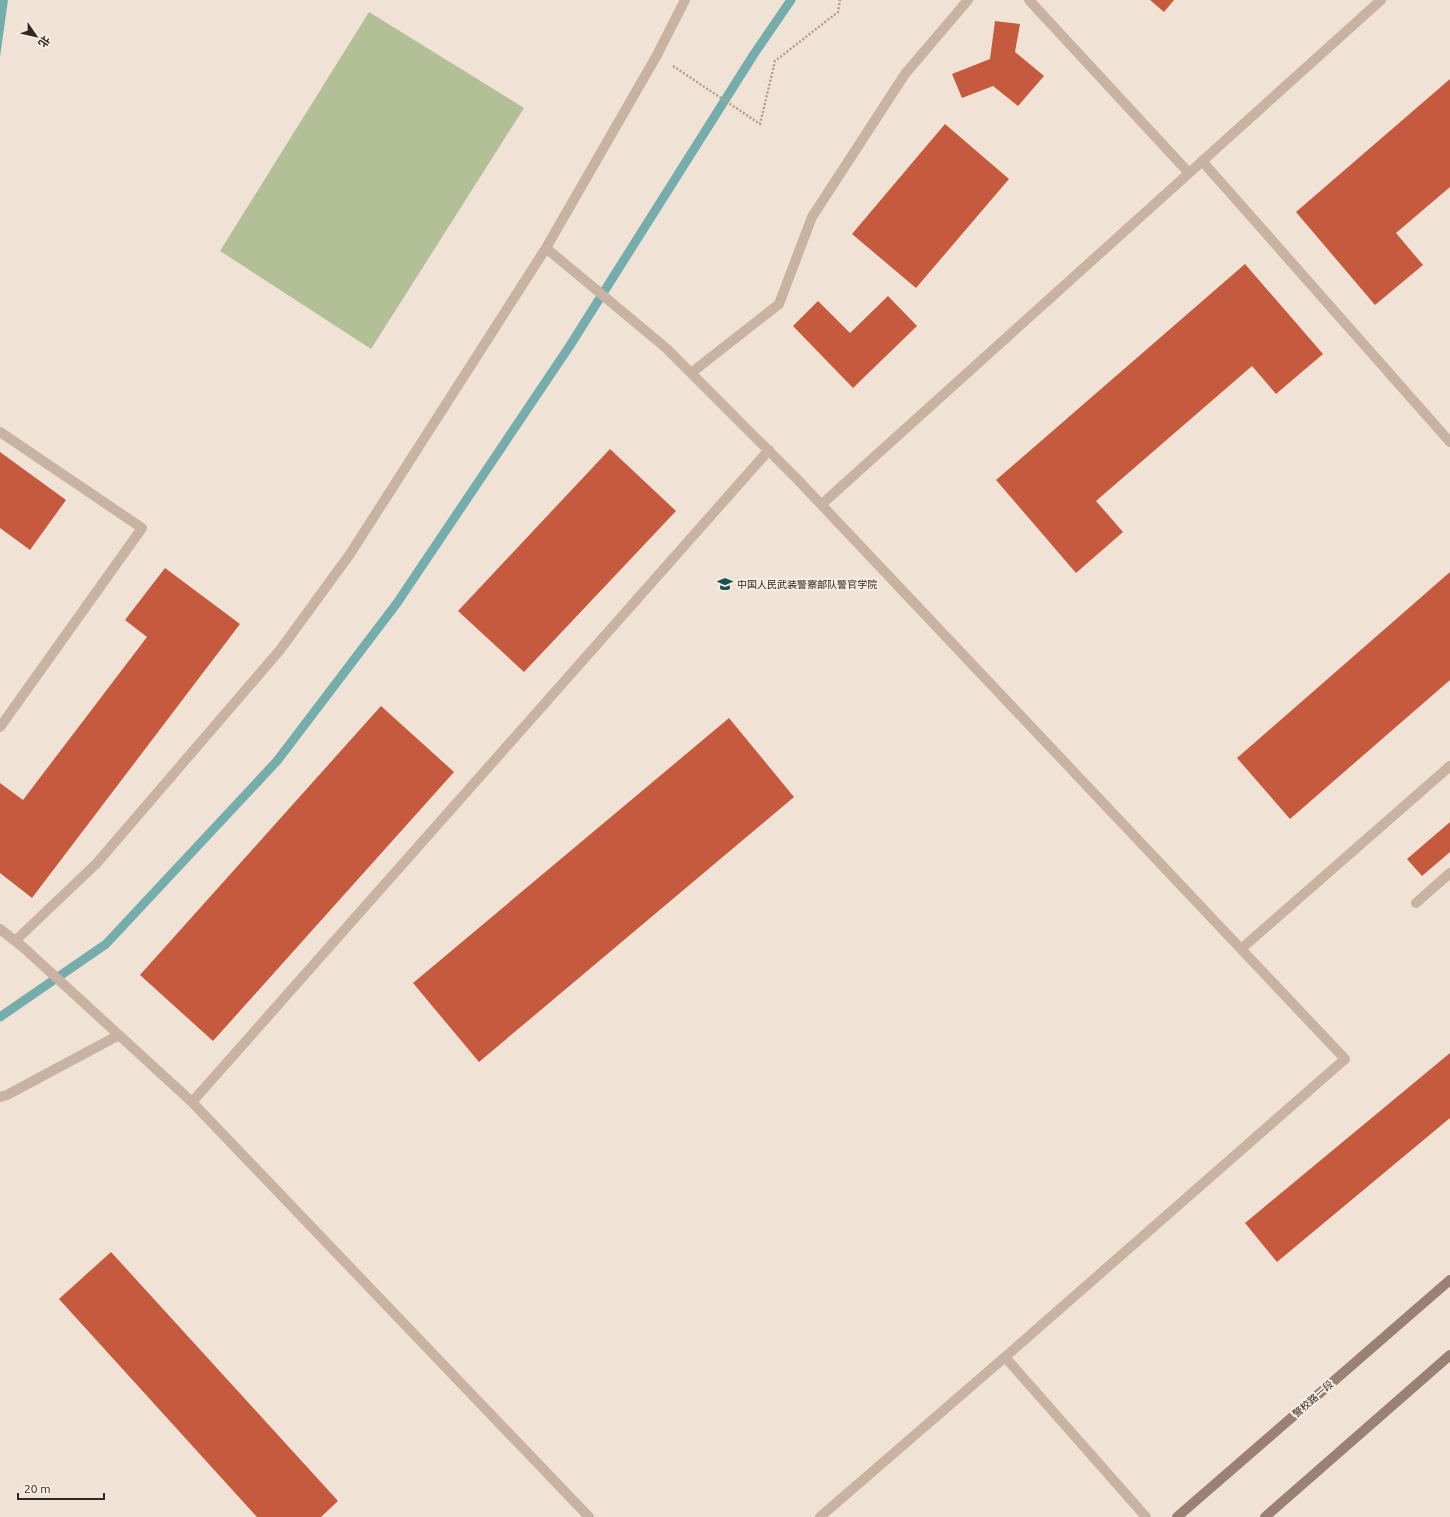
<svg xmlns="http://www.w3.org/2000/svg" width="1450" height="1517" viewBox="0 0 1450 1517" font-family="Ubuntu,'Noto Sans SC',sans-serif">
<style>
.green{fill:#b3bf96}
.water{fill:#75adad}
.lines{fill:none;stroke-linecap:round;stroke-linejoin:round}
.stream{stroke:#75adad;stroke-width:9}
.building{fill:#c65a3e}
.path{stroke:#b39c8c;stroke-width:2.5;stroke-dasharray:2 2;stroke-linecap:butt}
.minor{stroke:#c8b2a2;stroke-width:10}
.secondary{stroke:#9b8174;stroke-width:10}
.labels{text-anchor:middle;dominant-baseline:central;stroke-width:4;stroke-linejoin:round;paint-order:stroke}
.poi-label{font-size:10px;fill:#322824;stroke:#f8ede1;text-anchor:start}
.street-label{font-size:10px;fill:#322824;stroke:#f8ede1}
</style>
<rect width="100%" height="100%" fill="#f0e3d6"/>
<path class="green" d="M 369,12 L 524,108 L 371,349 L 220,251 Z"/>
<path class="water" d="M 0,0 L 8,0 L 0,57 Z"/>
<g class="lines">
<path class="stream" d="M 0,1017 L 106,944 L 277,761 L 397,603 L 569,347 L 754,54 L 791,0"/>
</g>
<path class="building" d="M 1150,0 L 1174,0 L 1164,12 Z
M 995,21 L 1020,24 L 1015,52 L 1044,76 L 1018,106 L 993,86 L 962,98 L 952,74 L 990,59 Z
M 1450,79 L 1450,187 L 1396,233 L 1423,265 L 1375,305 L 1296,212 Z
M 945,124 L 1009,179 L 916,288 L 852,234 Z
M 1245,264 L 1323,354 L 1276,394 L 1252,366 L 1096,501 L 1123,532 L 1076,573 L 996,480 Z
M 888,296 L 917,326 L 853,388 L 793,326 L 818,301 L 850,333 Z
M 610,449 L 676,511 L 524,672 L 458,611 Z
M 0,452 L 66,500 L 30,550 L 0,528 Z
M 165,568 L 240,624 L 32,898 L 0,873 L 0,783 L 23,800 L 147,637 L 125,620 Z
M 1450,572 L 1450,680 L 1290,819 L 1237,758 Z
M 381,706 L 454,772 L 213,1041 L 140,975 Z
M 729,718 L 794,797 L 479,1062 L 413,983 Z
M 1450,822 L 1450,852 L 1422,876 L 1407,859 Z
M 1450,1053 L 1450,1118 L 1277,1262 L 1245,1223 Z
M 111,1252 L 338,1501 L 321,1517 L 257,1517 L 59,1299 Z"/>
<g class="lines">
<path class="path" d="M 673,66 L 760,124 L 775,61 L 838,12 L 840,0"/>
<path class="minor" d="M 1029,0 L 1189,173
M 1202,161 L 1450,442
M 546,248 L 666,348 L 798,480 L 1345,1059 L 1005,1357 L 820,1517
M 691,373 L 779,304 L 812,217 L 905,74 L 968,0
M 0,432 L 142,528 L 0,727
M 822,504 L 1381,0
M 1416,903 L 1450,873
M 0,929 L 24,948 L 192,1102 L 589,1517
M 15,941 L 96,864 L 280,650 L 350,554 L 546,248 L 657,55 L 685,0
M 1241,949 L 1450,766
M 0,1097 L 7,1095 L 119,1035
M 192,1102 L 769,450
M 1005,1357 L 1146,1517"/>
<path class="secondary" d="M 1177,1517 L 1450,1280
M 1265,1517 L 1450,1355"/>
</g>
<defs>
<symbol id="university-bare" viewBox="-9 -9 18 18"><path d="M0-5L7-2L0 1L-7-2ZM-4 1L0 2.5L4 1V4Q0 6-4 4Z" fill="#1a5253" stroke="#f8ede1" stroke-width="2.5" paint-order="stroke"/></symbol>
</defs>
<g fill-rule="evenodd">
<use href="#university-bare" x="714" y="573" width="22" height="22"/>
</g>
<g class="labels">
<g class="poi-label">
<text x="737" y="584">中国人民武装警察部队警官学院</text>
</g>
<g class="street-label">
<text transform="translate(1313 1399) rotate(-41)">警校路一段</text>
</g>
</g>
<g transform="translate(36 36) rotate(124)" stroke="#f8ede1" stroke-width="3" paint-order="stroke">
<path d="M0-3L7 15L0 10L-7 15Z" fill="#322824"/>
<text y="-6" font-size="11" font-weight="bold" text-anchor="middle" fill="#322824">北</text>
</g>
<path d="M18 1493v6h86v-6" fill="none" stroke="#322824" stroke-width="2"/>
<text x="24" y="1493" font-size="12" fill="#322824" stroke="#f8ede1" stroke-width="3" paint-order="stroke">20 m</text>
</svg>
